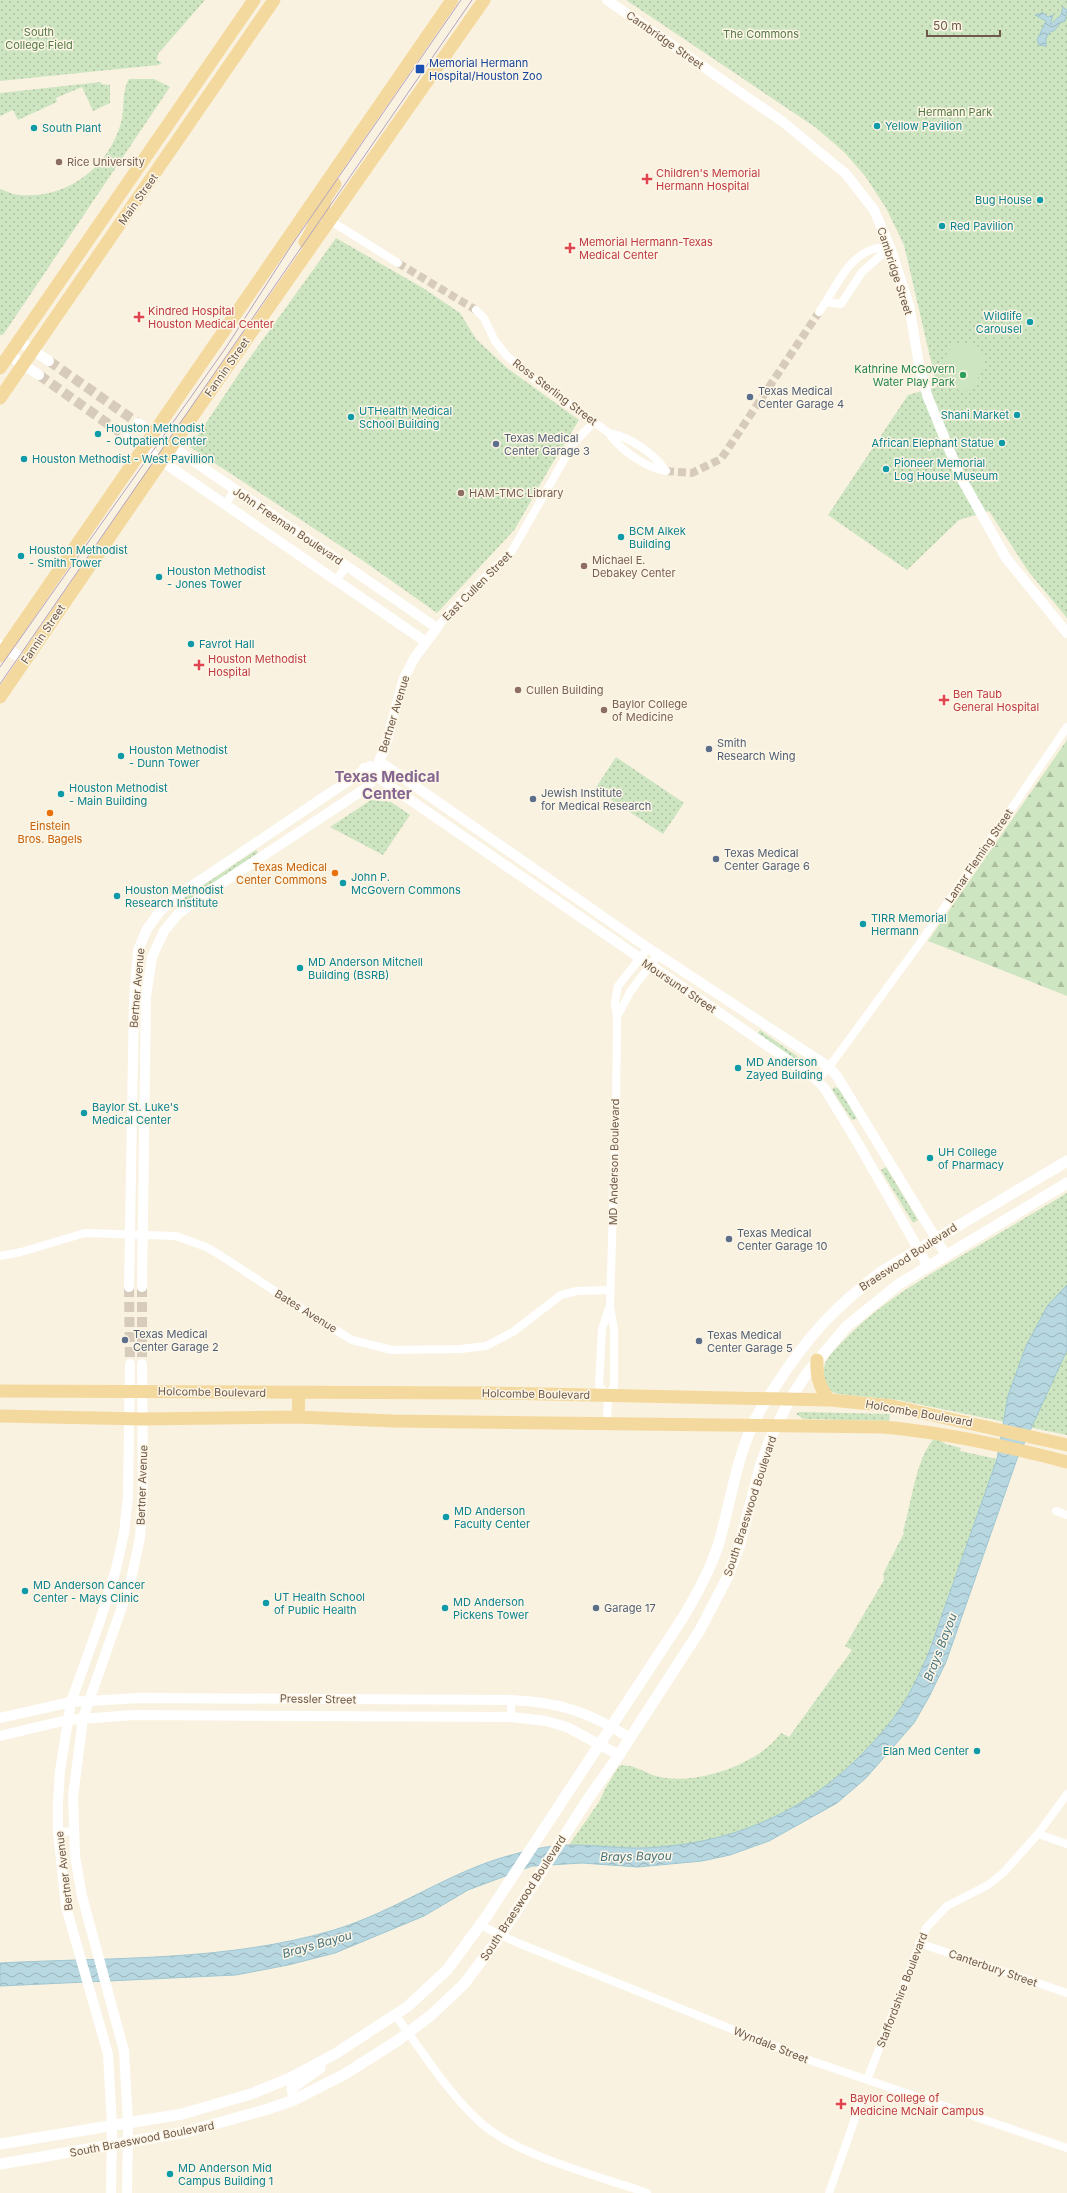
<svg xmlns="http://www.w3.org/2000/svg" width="1067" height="2193" viewBox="0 0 1067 2193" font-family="Inter,sans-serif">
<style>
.green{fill:url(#green-dots)}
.forest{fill:url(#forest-firs)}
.pitch{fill:#cee5c1}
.water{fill:url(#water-waves);stroke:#9fc7d2}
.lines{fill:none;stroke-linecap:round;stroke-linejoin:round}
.minor-tunnel{stroke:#d7ccbb;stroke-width:8;stroke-dasharray:8 4;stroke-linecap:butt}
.tertiary-tunnel{stroke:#d7ccbb;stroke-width:10;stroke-dasharray:10 5;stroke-linecap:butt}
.minor{stroke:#fff;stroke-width:8}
.tertiary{stroke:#fff;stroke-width:10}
.secondary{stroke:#fff;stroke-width:11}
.primary{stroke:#f4d99e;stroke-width:13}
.tram{stroke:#b4a2c1;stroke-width:1}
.transit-dot{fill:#1a4fb4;stroke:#fdf6e6;stroke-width:1.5}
.culture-dot{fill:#0f9aa8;stroke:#fdf6e6;stroke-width:1.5}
.education-dot{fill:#8d6e63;stroke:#fdf6e6;stroke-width:1.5}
.health-dot{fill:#e0444e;stroke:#fdf6e6;stroke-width:1.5}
.leisure-dot{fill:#2e9e5b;stroke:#fdf6e6;stroke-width:1.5}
.service-dot{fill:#5c6f8a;stroke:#fdf6e6;stroke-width:1.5}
.food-dot{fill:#e8710a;stroke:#fdf6e6;stroke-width:1.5}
.labels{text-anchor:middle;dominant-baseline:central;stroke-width:3;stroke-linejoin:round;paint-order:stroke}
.park-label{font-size:11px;fill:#537946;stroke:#fdf6e6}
.street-label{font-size:11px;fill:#6e594a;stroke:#fdf6e6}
.transit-label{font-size:11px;fill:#164399;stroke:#fdf6e6;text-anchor:start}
.culture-label{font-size:11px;fill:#0d838f;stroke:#fdf6e6;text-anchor:start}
.education-label{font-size:11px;fill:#785e54;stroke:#fdf6e6;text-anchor:start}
.health-label{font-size:11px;fill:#be3a42;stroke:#fdf6e6;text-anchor:start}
.leisure-label{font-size:11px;fill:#27864d;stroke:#fdf6e6;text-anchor:end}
.service-label{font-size:11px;fill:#4e5e75;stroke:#fdf6e6;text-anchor:start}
.food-label{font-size:11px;fill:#c56008;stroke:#fdf6e6}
.water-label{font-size:12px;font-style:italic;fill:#477480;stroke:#fdf6e6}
.district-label{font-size:15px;font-weight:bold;fill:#856691;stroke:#fdf6e6}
</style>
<defs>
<pattern id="green-dots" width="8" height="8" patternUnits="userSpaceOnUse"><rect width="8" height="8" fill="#cee5c1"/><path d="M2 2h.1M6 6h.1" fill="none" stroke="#abbd9f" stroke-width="1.8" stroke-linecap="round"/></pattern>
<pattern id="forest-firs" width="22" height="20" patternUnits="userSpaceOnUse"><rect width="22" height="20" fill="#cee5c1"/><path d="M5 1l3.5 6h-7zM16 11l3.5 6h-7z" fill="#abbd9f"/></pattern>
<pattern id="water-waves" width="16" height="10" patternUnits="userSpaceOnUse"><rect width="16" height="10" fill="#b8d8e1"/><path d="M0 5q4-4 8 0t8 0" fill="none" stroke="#9ab2b8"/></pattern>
</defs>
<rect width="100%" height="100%" fill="#faf2e1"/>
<path class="green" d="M 0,0 L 205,0 L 158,54 L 157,60 L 162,63 L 158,65 L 0,81 Z
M 626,0 L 1067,0 L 1067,618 L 1028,571 L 989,511 L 959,520 L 907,570 L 828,515 L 908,395 L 937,387 L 904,245 L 886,208 L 865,176 L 844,152 L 815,127 Z
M 129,79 L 154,79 L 170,87 L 3,335 L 0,335 L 0,189 C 6,191 14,195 20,195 C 67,199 108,168 121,123 C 125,109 121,92 129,79 Z
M 101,82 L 101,84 L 110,85 L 110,103 L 93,111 L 82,87 L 56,98 L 57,102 L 18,120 L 13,110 L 0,116 L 0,93 Z
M 336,238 L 423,288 L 460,313 L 476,339 L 507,368 L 579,420 L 549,469 L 515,529 L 437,613 L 362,560 L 190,447 L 246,363 Z
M 616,757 L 684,803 L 663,834 L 595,789 Z
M 371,800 L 391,802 L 410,815 L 383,855 L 330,827 Z
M 256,850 L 258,853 L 180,906 L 177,903 Z
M 760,1030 L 804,1061 L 802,1064 L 757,1034 Z
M 835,1087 L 839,1089 L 858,1118 L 852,1120 L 834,1093 L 832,1089 Z
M 886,1167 L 918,1220 L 913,1223 L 881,1170 Z
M 1067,1193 L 1067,1435 L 898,1400 L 838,1394 C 829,1392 825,1386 824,1377 C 821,1360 836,1349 847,1337 C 887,1297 931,1274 978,1246 C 1008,1228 1037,1211 1067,1193 Z
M 799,1412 L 890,1414 L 889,1421 L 804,1419 L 796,1414 Z
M 938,1439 L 946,1444 L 961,1448 L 960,1451 L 997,1459 L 929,1652 C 921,1671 912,1690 900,1708 C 855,1778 772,1832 690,1844 C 650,1850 609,1847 569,1845 L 599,1802 L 606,1787 L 619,1766 C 631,1762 648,1775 660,1777 C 697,1785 759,1764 781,1733 L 789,1737 L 852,1650 L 845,1646 L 884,1580 L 883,1574 L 904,1533 L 903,1531 C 911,1506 916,1458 933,1440 Z"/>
<path class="forest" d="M 1067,740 L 1067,996 L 928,941 Z"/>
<path class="pitch" d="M 955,343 L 975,343 L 986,358 L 976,384 L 964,392 L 950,386 C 942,364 939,362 955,343 Z"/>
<path class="water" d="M 1063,7 L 1067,10 L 1065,21 L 1061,22 L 1054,31 L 1051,31 L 1046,38 L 1046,46 L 1039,45 L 1037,40 L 1046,21 L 1035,15 L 1040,14 L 1042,12 L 1048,17 L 1053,15 L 1050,25 L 1061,15 Z
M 1067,1285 L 1067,1350 L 1017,1459 L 946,1662 L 929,1697 L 914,1723 L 866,1778 L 837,1803 L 769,1841 L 730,1855 L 702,1861 L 638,1867 L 582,1863 L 532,1866 L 468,1890 L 424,1916 L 335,1953 L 288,1965 L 236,1975 L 0,1986 L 0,1963 C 111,1957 226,1962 334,1930 C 397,1911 451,1870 515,1854 C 533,1849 552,1845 571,1845 C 600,1845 630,1850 659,1847 C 739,1841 809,1809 865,1751 C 878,1737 891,1723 901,1707 C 912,1690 921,1671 929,1652 L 997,1459 L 1008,1396 L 1026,1346 L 1048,1305 Z"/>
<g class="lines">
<path class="minor-tunnel" d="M 398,263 L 476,310
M 666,471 L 692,473 L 721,459 L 819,312"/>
<path class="tertiary-tunnel" d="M 49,361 L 138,423
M 39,375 L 128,438
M 129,1287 L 130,1364
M 142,1287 L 142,1364"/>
<path class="minor" d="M 326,218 L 398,263
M 826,302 L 841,304 L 862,272 L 890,247
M 476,310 L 484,318 L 495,341 L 507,356 L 536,380 L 609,433 C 620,450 646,468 666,471
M 819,312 C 834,292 847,256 874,249 C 879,247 885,248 890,247
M 609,433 C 630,437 654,453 666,471
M 225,505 L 235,490
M 336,580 L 347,566
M 437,628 L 451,610 L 512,551 L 573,444 L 594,422
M 617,1017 L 630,992 L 658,955
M 817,1080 L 829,1067 L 920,943 L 1067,727
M 0,1256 L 21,1252 L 85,1233 L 176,1236 L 206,1247 L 220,1255 L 308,1313 L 352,1340 L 392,1350 L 461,1349 L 486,1346 L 513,1332 L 561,1295 L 577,1291 L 610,1290
M 608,1395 L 599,1386 L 602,1329 L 609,1308
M 607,1423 L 608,1395 L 614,1387 L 614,1329 L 610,1307 L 616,1109 L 617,1018 L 615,1002 L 618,986 L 648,948
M 1056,1511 L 1067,1515
M 107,1598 L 124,1603
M 511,1717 L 511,1700
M 58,1832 L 74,1831
M 1038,1834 L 1067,1844
M 480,1925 L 518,1943 L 806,2059 L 1067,2148
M 919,1943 L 1067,1993
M 396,2016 C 423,2052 447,2092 480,2122 C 517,2156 599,2176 647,2193
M 867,2080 L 926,1928 L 947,1906 L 988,1885 L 1004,1872 L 1038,1834 L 1067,1794
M 829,2193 L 861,2101"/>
<path class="tertiary" d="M 607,0 L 783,122 L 846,174 L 874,210 L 890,247 L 909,305 L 919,365 L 927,395 L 960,476 L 1006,558 L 1067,633
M 19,341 L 49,361
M 9,355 L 39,375
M 138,423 L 437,628 L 415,657 L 404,678 L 385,748 L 379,761 L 375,777 L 366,788 L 205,894 L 178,914 L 164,931 L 152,957 L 146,997 L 142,1287
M 128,438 L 426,642
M 379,761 L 648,948 L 829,1067 L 837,1076 L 946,1255
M 364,768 L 817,1080 L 825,1089 L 859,1145 L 928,1266
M 129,1287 L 134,1000 L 138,950 L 147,929 L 161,910 L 186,890 L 370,766
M 0,1718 L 71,1702 L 139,1698 L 511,1700 C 560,1702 589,1712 630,1738
M 0,1736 L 67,1720 L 134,1715 L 511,1717 L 546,1721 L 567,1727 L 619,1755
M 111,2193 L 112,2126 L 108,2054 L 66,1907 L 58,1832 L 58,1801 L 60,1771 L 71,1702 L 100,1621 L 116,1569 L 124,1533 L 128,1496 L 130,1364
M 127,2193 L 128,2123 L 124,2051 L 82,1896 L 75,1856 L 73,1797 L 83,1718 L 130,1584 L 140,1538 L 143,1490 L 142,1364"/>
<path class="secondary" d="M 0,645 L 25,660
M 294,2100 L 292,2088 L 320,2068
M 0,2144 L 182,2114 L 251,2094 L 290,2078 L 335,2054 L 407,2007 L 447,1970 L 486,1917 L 682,1619 C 696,1596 709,1572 718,1546 C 730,1506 735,1464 752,1426 C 758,1412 767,1399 775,1387 C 807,1337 836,1305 884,1270 L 1067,1161
M 0,2164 L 186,2132 L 268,2109 L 294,2100 L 345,2074 L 397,2041 L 430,2016 L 464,1984 L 501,1935 L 588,1799 L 619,1755 L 700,1630 L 727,1578 L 739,1547 L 760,1467 L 771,1437 L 790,1399 L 807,1373 L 847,1326 L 899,1284 L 1067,1183"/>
<path class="primary" d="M 329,220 L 323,209 L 326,197 L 335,184
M 305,242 C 314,228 318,222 310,206
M 0,368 L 254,0
M 0,398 L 274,0
M 0,656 L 452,0
M 0,697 L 178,437 L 484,0
M 817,1360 C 816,1376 819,1389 830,1400
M 0,1391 L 490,1393 L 830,1400 L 892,1406 L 1067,1445
M 0,1416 L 143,1419 L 298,1417 L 393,1421 L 882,1427 C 944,1432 1006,1446 1067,1462
M 298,1417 L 299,1393"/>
<path class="tram" d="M 0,667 L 227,346 L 291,246 L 461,0
M 0,684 L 472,0"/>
</g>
<rect class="transit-dot" x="415" y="64" width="10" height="10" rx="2"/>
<g class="culture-dot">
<circle cx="877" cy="126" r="4"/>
<circle cx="34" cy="128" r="4"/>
<circle cx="1040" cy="200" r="4"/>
<circle cx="942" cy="226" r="4"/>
<circle cx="1030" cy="322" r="4"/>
<circle cx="1017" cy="415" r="4"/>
<circle cx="351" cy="417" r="4"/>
<circle cx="98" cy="434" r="4"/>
<circle cx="1002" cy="443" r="4"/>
<circle cx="24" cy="459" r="4"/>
<circle cx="886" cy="469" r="4"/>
<circle cx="621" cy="537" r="4"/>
<circle cx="21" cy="556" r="4"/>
<circle cx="159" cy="577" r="4"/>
<circle cx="191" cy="644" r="4"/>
<circle cx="121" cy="756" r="4"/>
<circle cx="61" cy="794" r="4"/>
<circle cx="343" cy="883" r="4"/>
<circle cx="117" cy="896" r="4"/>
<circle cx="863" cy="924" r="4"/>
<circle cx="300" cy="968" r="4"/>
<circle cx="738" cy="1068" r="4"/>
<circle cx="84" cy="1113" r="4"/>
<circle cx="930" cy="1158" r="4"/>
<circle cx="446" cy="1517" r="4"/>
<circle cx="25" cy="1591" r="4"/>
<circle cx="266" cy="1603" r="4"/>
<circle cx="445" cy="1608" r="4"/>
<circle cx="977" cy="1751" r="4"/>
<circle cx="170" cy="2174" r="4"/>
</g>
<g class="education-dot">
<circle cx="59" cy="162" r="4"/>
<circle cx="461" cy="493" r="4"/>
<circle cx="584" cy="566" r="4"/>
<circle cx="518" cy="690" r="4"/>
<circle cx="604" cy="710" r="4"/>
</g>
<g class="health-dot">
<path d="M645 173h4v4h4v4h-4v4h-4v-4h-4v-4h4z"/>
<path d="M568 242h4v4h4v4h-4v4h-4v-4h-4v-4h4z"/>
<path d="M137 311h4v4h4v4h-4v4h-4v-4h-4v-4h4z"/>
<path d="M197 659h4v4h4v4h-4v4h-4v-4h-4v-4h4z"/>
<path d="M942 694h4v4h4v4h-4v4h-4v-4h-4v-4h4z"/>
<path d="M839 2098h4v4h4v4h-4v4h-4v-4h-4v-4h4z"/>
</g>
<circle class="leisure-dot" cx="963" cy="375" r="4"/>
<g class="service-dot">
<circle cx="750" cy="397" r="4"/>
<circle cx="496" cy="444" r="4"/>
<circle cx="709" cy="749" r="4"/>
<circle cx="533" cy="799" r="4"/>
<circle cx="716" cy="859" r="4"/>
<circle cx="729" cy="1239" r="4"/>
<circle cx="125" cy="1340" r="4"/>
<circle cx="699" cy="1341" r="4"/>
<circle cx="596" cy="1608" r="4"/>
</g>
<g class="food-dot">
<circle cx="50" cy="813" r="4"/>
<circle cx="335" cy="873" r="4"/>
</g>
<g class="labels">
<g class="park-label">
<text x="39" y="32">South<tspan x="39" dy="13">College Field</tspan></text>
<text x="761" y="34">The Commons</text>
<text x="955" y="112">Hermann Park</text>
</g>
<g class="street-label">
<text transform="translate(665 40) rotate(35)">Cambridge Street</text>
<text transform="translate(138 199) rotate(-55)">Main Street</text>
<text transform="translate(895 271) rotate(72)">Cambridge Street</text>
<text transform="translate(227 367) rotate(-55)">Fannin Street</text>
<text transform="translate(555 392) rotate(37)">Ross Sterling Street</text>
<text transform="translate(288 526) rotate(34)">John Freeman Boulevard</text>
<text transform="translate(477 586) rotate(-45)">East Cullen Street</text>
<text transform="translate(43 634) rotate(-56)">Fannin Street</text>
<text transform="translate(394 714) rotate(-73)">Bertner Avenue</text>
<text transform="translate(979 856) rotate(-56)">Lamar Fleming Street</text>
<text transform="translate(679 986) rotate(34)">Moursund Street</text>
<text transform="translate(137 988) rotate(-85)">Bertner Avenue</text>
<text transform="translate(614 1162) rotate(-89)">MD Anderson Boulevard</text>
<text transform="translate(908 1257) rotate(-33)">Braeswood Boulevard</text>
<text transform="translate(306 1311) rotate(32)">Bates Avenue</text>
<text transform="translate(212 1392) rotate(1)">Holcombe Boulevard</text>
<text transform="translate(536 1394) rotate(1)">Holcombe Boulevard</text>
<text transform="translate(919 1413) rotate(10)">Holcombe Boulevard</text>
<text transform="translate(142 1485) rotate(-88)">Bertner Avenue</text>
<text transform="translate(750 1506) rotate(-72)">South Braeswood Boulevard</text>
<text transform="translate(318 1699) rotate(1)">Pressler Street</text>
<text transform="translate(64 1871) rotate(-97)">Bertner Avenue</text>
<text transform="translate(523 1898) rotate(-57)">South Braeswood Boulevard</text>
<text transform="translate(993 1968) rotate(19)">Canterbury Street</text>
<text transform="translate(902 1990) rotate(-69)">Staffordshire Boulevard</text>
<text transform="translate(771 2045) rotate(22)">Wyndale Street</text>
<text transform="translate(142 2139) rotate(-11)">South Braeswood Boulevard</text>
</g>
<g class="transit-label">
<text x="429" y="63">Memorial Hermann<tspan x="429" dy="13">Hospital/Houston Zoo</tspan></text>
</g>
<g class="culture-label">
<text x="885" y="126">Yellow Pavilion</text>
<text x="42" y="128">South Plant</text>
<text x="1032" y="200" text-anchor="end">Bug House</text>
<text x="950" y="226">Red Pavilion</text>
<text x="1022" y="316" text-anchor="end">Wildlife<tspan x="1022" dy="13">Carousel</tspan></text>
<text x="359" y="411">UTHealth Medical<tspan x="359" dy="13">School Building</tspan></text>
<text x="1009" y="415" text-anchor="end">Shani Market</text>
<text x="106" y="428">Houston Methodist<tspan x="106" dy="13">- Outpatient Center</tspan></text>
<text x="994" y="443" text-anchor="end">African Elephant Statue</text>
<text x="32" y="459">Houston Methodist - West Pavillion</text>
<text x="894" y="463">Pioneer Memorial<tspan x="894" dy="13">Log House Museum</tspan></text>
<text x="629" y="531">BCM Alkek<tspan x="629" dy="13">Building</tspan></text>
<text x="29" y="550">Houston Methodist<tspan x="29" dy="13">- Smith Tower</tspan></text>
<text x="167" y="571">Houston Methodist<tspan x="167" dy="13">- Jones Tower</tspan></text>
<text x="199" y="644">Favrot Hall</text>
<text x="129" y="750">Houston Methodist<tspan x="129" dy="13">- Dunn Tower</tspan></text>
<text x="69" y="788">Houston Methodist<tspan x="69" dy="13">- Main Building</tspan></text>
<text x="351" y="877">John P.<tspan x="351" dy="13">McGovern Commons</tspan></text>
<text x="125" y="890">Houston Methodist<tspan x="125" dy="13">Research Institute</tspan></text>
<text x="871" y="918">TIRR Memorial<tspan x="871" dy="13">Hermann</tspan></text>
<text x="308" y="962">MD Anderson Mitchell<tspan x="308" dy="13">Building (BSRB)</tspan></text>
<text x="746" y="1062">MD Anderson<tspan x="746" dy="13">Zayed Building</tspan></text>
<text x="92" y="1107">Baylor St. Luke's<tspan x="92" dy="13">Medical Center</tspan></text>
<text x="938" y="1152">UH College<tspan x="938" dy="13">of Pharmacy</tspan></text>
<text x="454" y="1511">MD Anderson<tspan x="454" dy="13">Faculty Center</tspan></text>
<text x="33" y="1585">MD Anderson Cancer<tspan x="33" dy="13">Center - Mays Clinic</tspan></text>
<text x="274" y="1597">UT Health School<tspan x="274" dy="13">of Public Health</tspan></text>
<text x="453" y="1602">MD Anderson<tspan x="453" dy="13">Pickens Tower</tspan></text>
<text x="969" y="1751" text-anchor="end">Elan Med Center</text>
<text x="178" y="2168">MD Anderson Mid<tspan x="178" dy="13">Campus Building 1</tspan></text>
</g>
<g class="education-label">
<text x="67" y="162">Rice University</text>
<text x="469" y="493">HAM-TMC Library</text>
<text x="592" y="560">Michael E.<tspan x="592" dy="13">Debakey Center</tspan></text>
<text x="526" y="690">Cullen Building</text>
<text x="612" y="704">Baylor College<tspan x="612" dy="13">of Medicine</tspan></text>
</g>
<g class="health-label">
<text x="656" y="173">Children's Memorial<tspan x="656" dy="13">Hermann Hospital</tspan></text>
<text x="579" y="242">Memorial Hermann-Texas<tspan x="579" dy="13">Medical Center</tspan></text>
<text x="148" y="311">Kindred Hospital<tspan x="148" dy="13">Houston Medical Center</tspan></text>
<text x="208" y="659">Houston Methodist<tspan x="208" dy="13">Hospital</tspan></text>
<text x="953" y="694">Ben Taub<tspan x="953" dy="13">General Hospital</tspan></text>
<text x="850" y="2098">Baylor College of<tspan x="850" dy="13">Medicine McNair Campus</tspan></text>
</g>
<g class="leisure-label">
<text x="955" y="369">Kathrine McGovern<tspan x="955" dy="13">Water Play Park</tspan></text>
</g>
<g class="service-label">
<text x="758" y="391">Texas Medical<tspan x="758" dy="13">Center Garage 4</tspan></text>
<text x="504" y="438">Texas Medical<tspan x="504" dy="13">Center Garage 3</tspan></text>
<text x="717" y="743">Smith<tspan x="717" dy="13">Research Wing</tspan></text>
<text x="541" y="793">Jewish Institute<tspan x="541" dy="13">for Medical Research</tspan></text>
<text x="724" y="853">Texas Medical<tspan x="724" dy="13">Center Garage 6</tspan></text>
<text x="737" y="1233">Texas Medical<tspan x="737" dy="13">Center Garage 10</tspan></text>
<text x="133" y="1334">Texas Medical<tspan x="133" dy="13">Center Garage 2</tspan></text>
<text x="707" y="1335">Texas Medical<tspan x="707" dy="13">Center Garage 5</tspan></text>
<text x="604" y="1608">Garage 17</text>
</g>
<g class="food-label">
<text x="50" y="826">Einstein<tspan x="50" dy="13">Bros. Bagels</tspan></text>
<text x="327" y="867" text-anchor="end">Texas Medical<tspan x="327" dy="13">Center Commons</tspan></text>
</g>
<g class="water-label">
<text transform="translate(940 1647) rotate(-69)">Brays Bayou</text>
<text transform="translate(636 1856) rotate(-1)">Brays Bayou</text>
<text transform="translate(317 1944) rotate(-16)">Brays Bayou</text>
</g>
<g class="district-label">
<text x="387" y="776">Texas Medical<tspan x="387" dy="17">Center</tspan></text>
</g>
</g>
<path d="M927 30v6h73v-6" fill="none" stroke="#6e594a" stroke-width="2"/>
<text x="933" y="30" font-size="12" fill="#6e594a" stroke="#fdf6e6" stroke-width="3" paint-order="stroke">50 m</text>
</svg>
